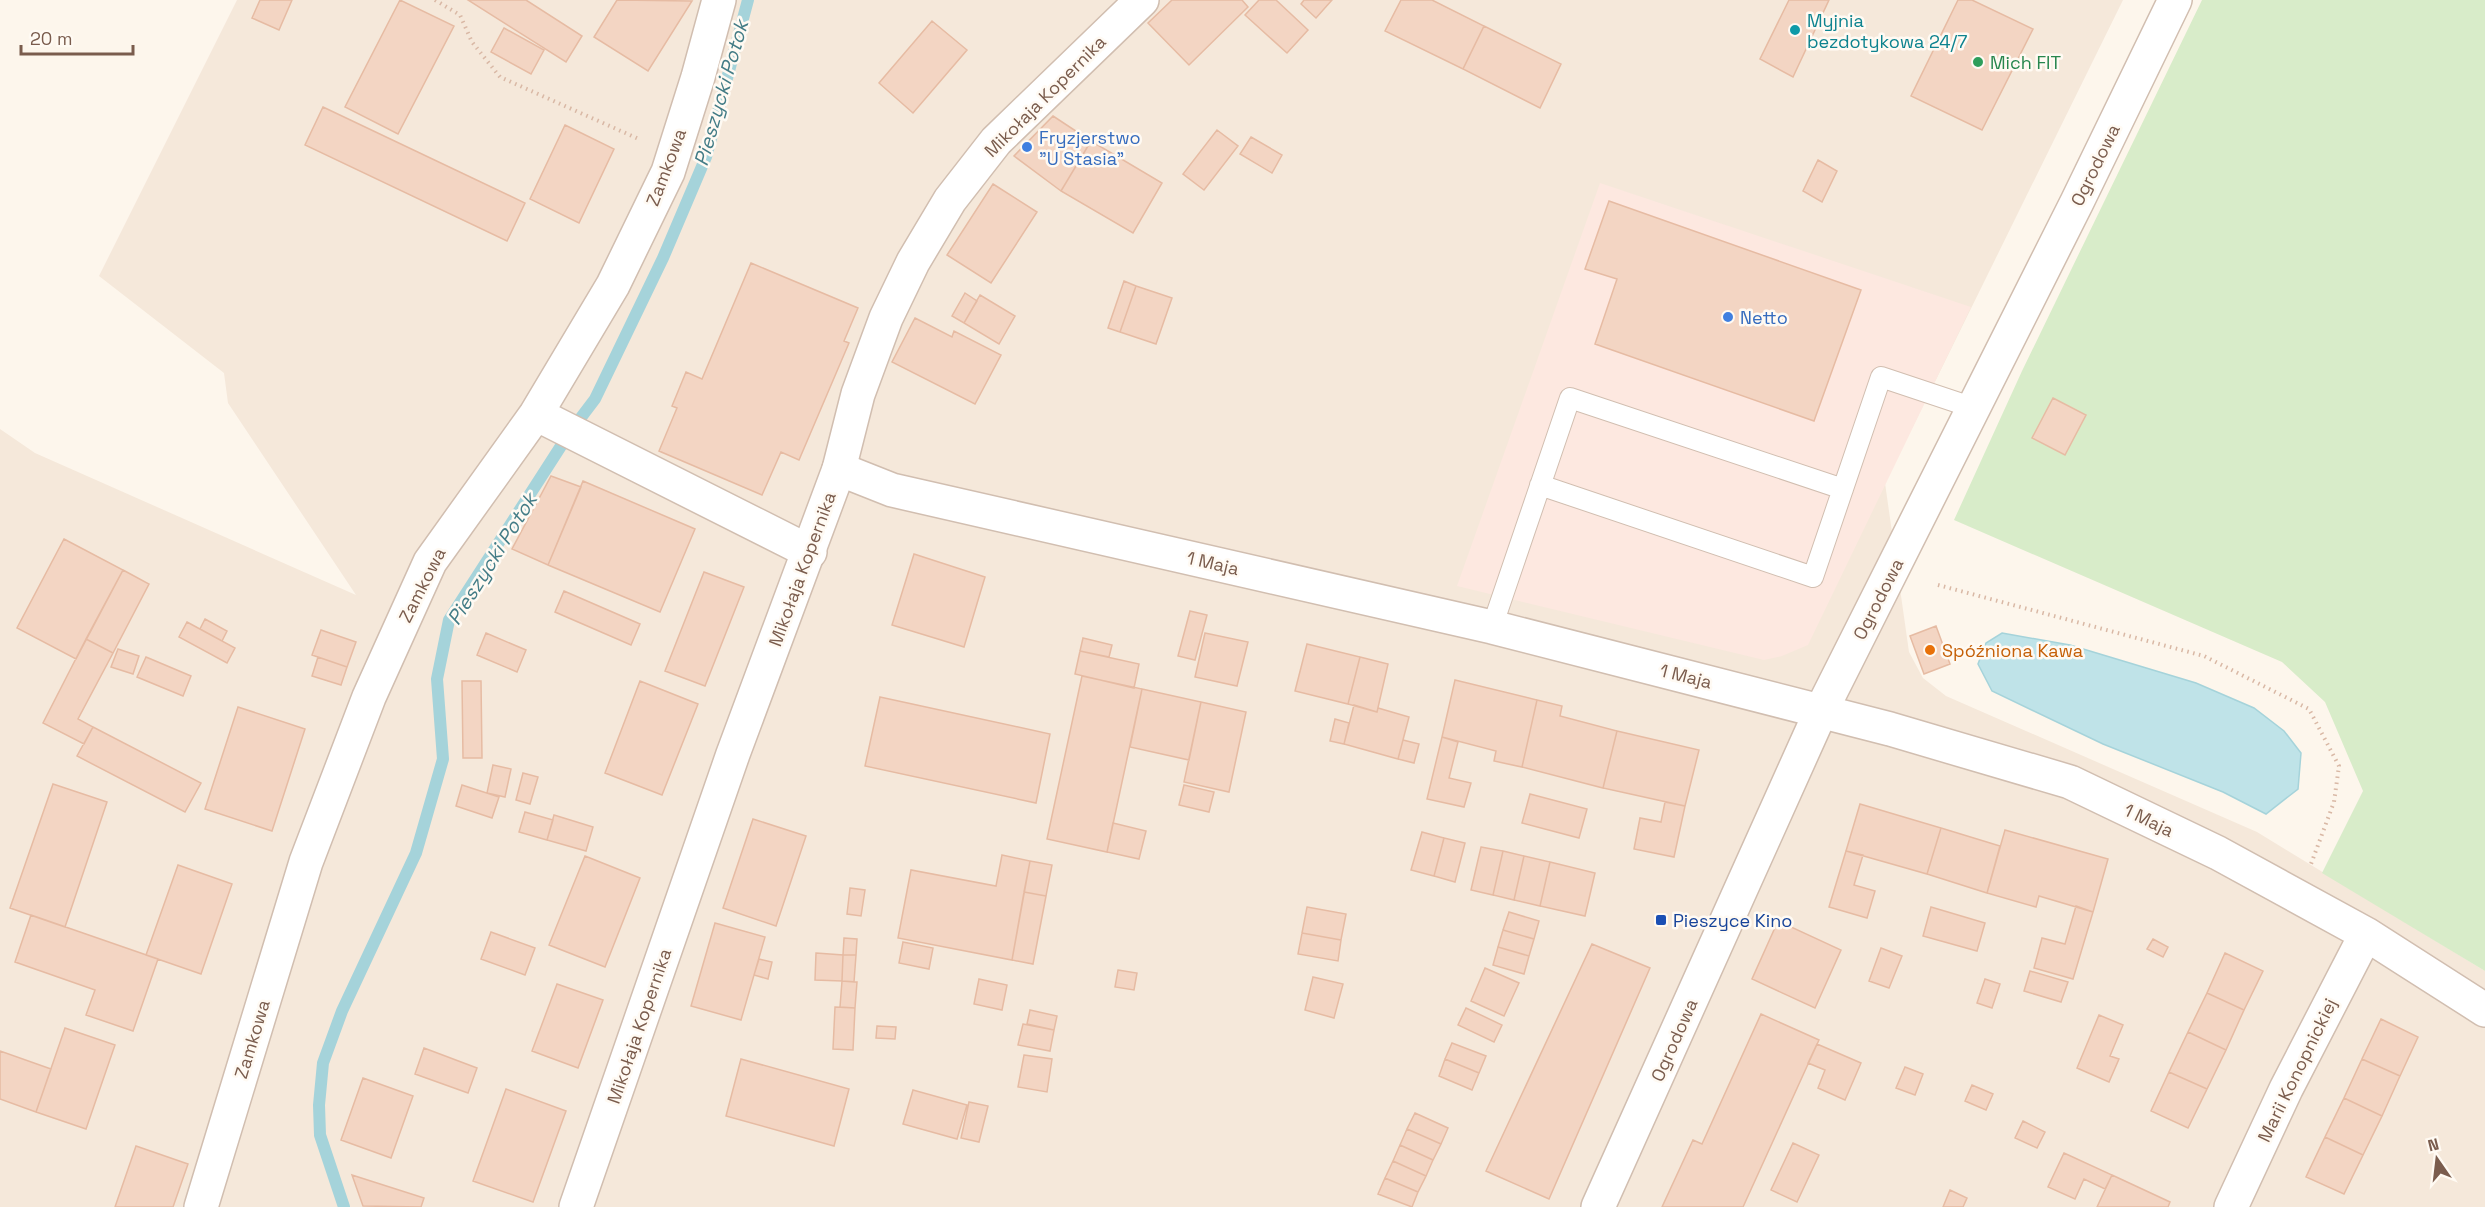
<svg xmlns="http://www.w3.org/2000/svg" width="2485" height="1207" viewBox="0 0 2485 1207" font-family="'Space Grotesk',sans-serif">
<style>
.residential{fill:#f5e8da}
.commercial{fill:#fde8e0}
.green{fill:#d8ecc9}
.water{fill:#bfe3e8;stroke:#a5d3da;stroke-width:1.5}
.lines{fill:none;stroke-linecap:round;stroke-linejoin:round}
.stream{stroke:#a5d3da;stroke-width:12}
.building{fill:#f3d5c3;stroke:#e6bba3;stroke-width:1.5}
.service-casing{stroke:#d1beb0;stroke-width:22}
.minor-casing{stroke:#d1beb0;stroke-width:36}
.tertiary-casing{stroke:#d1beb0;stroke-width:36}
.path{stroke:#d9b8a5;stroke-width:4;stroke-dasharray:1.5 4.5;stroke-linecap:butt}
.service{stroke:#fff;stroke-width:20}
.minor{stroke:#fff;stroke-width:33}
.tertiary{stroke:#fff;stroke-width:33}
.culture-dot{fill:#0f9aa8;stroke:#fffaf3;stroke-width:2}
.leisure-dot{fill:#2e9e5b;stroke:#fffaf3;stroke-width:2}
.shop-dot{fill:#3f7fe0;stroke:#fffaf3;stroke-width:2}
.food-dot{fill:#e8710a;stroke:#fffaf3;stroke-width:2}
.transit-dot{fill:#1a4fb4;stroke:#fffaf3;stroke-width:2}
.labels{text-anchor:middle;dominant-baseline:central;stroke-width:5;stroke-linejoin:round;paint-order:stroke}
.culture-label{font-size:18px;fill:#0d838f;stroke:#fffaf3;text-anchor:start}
.leisure-label{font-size:18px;fill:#27864d;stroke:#fffaf3;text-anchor:start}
.street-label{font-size:18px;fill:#7a5c4d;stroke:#fffaf3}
.shop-label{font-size:18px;fill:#366cbe;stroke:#fffaf3;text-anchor:start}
.food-label{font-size:18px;fill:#c56008;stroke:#fffaf3;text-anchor:start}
.transit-label{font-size:18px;fill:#164399;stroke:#fffaf3;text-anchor:start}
.water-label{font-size:20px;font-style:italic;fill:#437c86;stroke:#fffaf3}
</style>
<rect width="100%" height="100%" fill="#fdf6ec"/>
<path class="residential" d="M 237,0 L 2123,0 L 1885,483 L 1909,652 L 1923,678 L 1946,696 L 2257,832 L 2485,971 L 2485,1207 L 0,1207 L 0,429 L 35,453 L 356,595 L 228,403 L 224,373 L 99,276 Z"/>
<path class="commercial" d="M 1600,183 L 1971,307 L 1808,645 L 1782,656 L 1764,660 L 1457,586 Z"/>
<path class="green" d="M 2202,0 L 2485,0 L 2485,971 L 2322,873 L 2363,791 L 2325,702 L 2282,662 L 1954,520 L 2022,371 Z"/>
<path class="water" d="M 2002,633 L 2070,645 L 2196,683 L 2254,708 L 2284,731 L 2301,753 L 2298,789 L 2266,814 L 2223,792 L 2103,744 L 1992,691 L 1978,664 L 1986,643 Z"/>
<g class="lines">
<path class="stream" d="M 344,1207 L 320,1135 L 319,1105 L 323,1063 L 342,1011 L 416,853 L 443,759 L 437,679 L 449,620 L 570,432 L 595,399 L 663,258 L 706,157 L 748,0"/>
</g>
<path class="building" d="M 260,0 L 292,0 L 279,30 L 252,18 Z
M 400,0 L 454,26 L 398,134 L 345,107 Z
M 468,0 L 526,0 L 582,36 L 566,62 Z
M 617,0 L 692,1 L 648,71 L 594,37 Z
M 1172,0 L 1242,0 L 1248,7 L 1189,65 L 1148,23 Z
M 1259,0 L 1276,0 L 1308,30 L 1287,53 L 1245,15 Z
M 1304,0 L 1332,0 L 1316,18 L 1301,4 Z
M 1401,0 L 1432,0 L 1484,26 L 1463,69 L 1385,31 Z
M 1789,0 L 1829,0 L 1793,77 L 1760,59 Z
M 1958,0 L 1972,0 L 2033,29 L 1982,130 L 1911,96 Z
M 932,21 L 967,50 L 913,113 L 879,83 Z
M 1484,26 L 1561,64 L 1540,108 L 1463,69 Z
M 504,28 L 544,50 L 531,74 L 491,52 Z
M 323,107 L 525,203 L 507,241 L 305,145 Z
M 1053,116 L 1091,141 L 1061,191 L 1014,156 Z
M 565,125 L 614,149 L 579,223 L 530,199 Z
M 1217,130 L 1238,146 L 1204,190 L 1183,174 Z
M 1251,137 L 1282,155 L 1272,173 L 1240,154 Z
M 1091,141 L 1162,183 L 1133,233 L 1061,191 Z
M 1818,160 L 1837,171 L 1822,202 L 1803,191 Z
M 993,184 L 1037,212 L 991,283 L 947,255 Z
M 1609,201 L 1861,290 L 1814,421 L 1595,344 L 1617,279 L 1585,269 Z
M 751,263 L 858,308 L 844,341 L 849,343 L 799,460 L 781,452 L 762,495 L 659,451 L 677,408 L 672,406 L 686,372 L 702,379 Z
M 1124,281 L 1136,286 L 1120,332 L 1108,328 Z
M 1136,286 L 1172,298 L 1156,344 L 1120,332 Z
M 965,293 L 977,301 L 964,323 L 952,316 Z
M 980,295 L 1015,316 L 999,344 L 964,323 Z
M 915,318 L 952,337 L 954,331 L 1001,355 L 975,404 L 892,362 Z
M 2053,398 L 2086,415 L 2065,455 L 2032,438 Z
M 551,476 L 581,487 L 548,565 L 512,549 Z
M 583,481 L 695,529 L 660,612 L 548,565 Z
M 64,539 L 123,570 L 76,659 L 17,628 Z
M 914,554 L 985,577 L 964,647 L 892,625 Z
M 123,570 L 149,584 L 113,653 L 86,639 Z
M 704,572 L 744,587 L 705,686 L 665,671 Z
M 564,591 L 640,624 L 631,645 L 555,612 Z
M 1190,611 L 1207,615 L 1195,660 L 1178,656 Z
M 205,619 L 227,631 L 222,641 L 200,629 Z
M 187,622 L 235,648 L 227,663 L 179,637 Z
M 1936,626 L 1950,664 L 1924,674 L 1910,636 Z
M 321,630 L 356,642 L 347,667 L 312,655 Z
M 486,633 L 526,650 L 517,672 L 477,655 Z
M 1205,633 L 1248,642 L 1237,686 L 1195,677 Z
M 1083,638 L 1112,645 L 1109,657 L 1080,651 Z
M 86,639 L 113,653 L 78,719 L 93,727 L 84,744 L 43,723 Z
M 1307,644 L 1360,657 L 1348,704 L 1295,691 Z
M 118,649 L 139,656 L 133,674 L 111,667 Z
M 1080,651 L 1139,664 L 1134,688 L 1075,674 Z
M 146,657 L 191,676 L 183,696 L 137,677 Z
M 318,657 L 347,667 L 341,685 L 312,676 Z
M 1360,657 L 1388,664 L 1377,712 L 1348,704 Z
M 1082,676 L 1142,689 L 1107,852 L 1047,839 Z
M 1455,680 L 1537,700 L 1522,767 L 1494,761 L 1496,751 L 1442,737 Z
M 462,681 L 481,681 L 482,758 L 463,758 Z
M 640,681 L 698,704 L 662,795 L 605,773 Z
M 1142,689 L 1201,702 L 1189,760 L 1130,747 Z
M 880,697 L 1050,734 L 1036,803 L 865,766 Z
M 1537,700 L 1562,706 L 1560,716 L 1617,731 L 1603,788 L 1522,767 Z
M 1201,702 L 1246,712 L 1229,792 L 1184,782 Z
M 1354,705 L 1377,712 L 1378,708 L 1409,717 L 1398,759 L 1344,744 Z
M 238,707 L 305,729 L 272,831 L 205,809 Z
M 1335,719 L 1349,723 L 1344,744 L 1330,741 Z
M 93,727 L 201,783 L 185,812 L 77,756 Z
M 1617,731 L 1699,750 L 1685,806 L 1603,788 Z
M 1442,737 L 1458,742 L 1449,778 L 1471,783 L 1464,807 L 1427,799 Z
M 1403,740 L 1419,744 L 1414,763 L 1398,759 Z
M 493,765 L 511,769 L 505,797 L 487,793 Z
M 523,773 L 538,777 L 530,804 L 516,800 Z
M 53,784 L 107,802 L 65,927 L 10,908 Z
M 462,785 L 499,797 L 492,818 L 456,806 Z
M 1184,785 L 1214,792 L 1209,812 L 1179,805 Z
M 1530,794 L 1587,809 L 1579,838 L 1522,823 Z
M 1665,802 L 1685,806 L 1674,857 L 1634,849 L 1640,818 L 1661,822 Z
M 1860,804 L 1941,828 L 1927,874 L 1846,851 Z
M 525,812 L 553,820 L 547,840 L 519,832 Z
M 554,815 L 593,827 L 586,851 L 547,840 Z
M 753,819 L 806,836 L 776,926 L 723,908 Z
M 1113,823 L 1146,831 L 1139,859 L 1107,852 Z
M 1941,828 L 2000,846 L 1987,893 L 1927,874 Z
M 2005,830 L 2108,859 L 2093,912 L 2039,896 L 2036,907 L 1987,893 Z
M 1422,832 L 1444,838 L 1434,876 L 1411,870 Z
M 1444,838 L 1465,843 L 1455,882 L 1434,876 Z
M 1481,847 L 1503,851 L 1493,895 L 1471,890 Z
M 1503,851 L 1524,856 L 1514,900 L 1493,895 Z
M 1846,851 L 1863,855 L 1854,885 L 1875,891 L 1867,918 L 1829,907 Z
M 1002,855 L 1030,861 L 1012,960 L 898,938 L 911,870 L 996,886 Z
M 585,856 L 640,878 L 605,967 L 549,945 Z
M 1524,856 L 1550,862 L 1540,906 L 1514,900 Z
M 1030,861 L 1052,865 L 1046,896 L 1024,892 Z
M 1550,862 L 1595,873 L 1585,916 L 1540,906 Z
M 178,865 L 232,884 L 201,974 L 146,955 Z
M 850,888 L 865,890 L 861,916 L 847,914 Z
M 1024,892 L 1046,896 L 1033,964 L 1012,960 Z
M 2076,906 L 2093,912 L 2073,979 L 2034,968 L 2042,938 L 2065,944 Z
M 1307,907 L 1346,914 L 1341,940 L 1302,933 Z
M 1931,907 L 1985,923 L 1977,951 L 1923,936 Z
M 1509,912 L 1539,921 L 1534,939 L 1503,930 Z
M 31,915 L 158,959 L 133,1031 L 86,1015 L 95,990 L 15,962 Z
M 1778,921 L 1841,950 L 1815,1008 L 1752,979 Z
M 715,923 L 765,937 L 741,1020 L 691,1006 Z
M 1503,930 L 1534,939 L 1529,956 L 1498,947 Z
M 491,932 L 535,948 L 525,975 L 481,959 Z
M 1302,933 L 1341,940 L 1338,961 L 1298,954 Z
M 844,938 L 857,939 L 856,955 L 843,955 Z
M 2153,939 L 2168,947 L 2163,957 L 2147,949 Z
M 903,942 L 933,948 L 929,969 L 899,963 Z
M 1592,944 L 1650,968 L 1549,1199 L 1486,1171 Z
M 1498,947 L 1529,956 L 1524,974 L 1493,965 Z
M 1881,948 L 1902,956 L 1889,988 L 1869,981 Z
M 816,953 L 843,955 L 842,981 L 815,980 Z
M 2225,953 L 2263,971 L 2244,1010 L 2207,993 Z
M 843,955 L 856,955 L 854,982 L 842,981 Z
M 759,959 L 772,962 L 768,979 L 754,975 Z
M 1485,968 L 1519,983 L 1504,1016 L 1471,1001 Z
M 1118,970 L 1137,973 L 1134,990 L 1115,987 Z
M 2030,971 L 2068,982 L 2061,1002 L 2024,991 Z
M 1313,977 L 1343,984 L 1334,1018 L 1305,1010 Z
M 979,979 L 1007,985 L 1002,1010 L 974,1004 Z
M 1985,979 L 2000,984 L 1992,1008 L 1977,1003 Z
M 842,981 L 857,982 L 855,1008 L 840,1007 Z
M 557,984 L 603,1000 L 578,1068 L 532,1051 Z
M 2207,993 L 2244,1010 L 2226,1050 L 2188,1032 Z
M 835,1007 L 855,1008 L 853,1050 L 833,1049 Z
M 1466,1008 L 1502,1025 L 1494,1042 L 1458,1025 Z
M 1030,1010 L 1057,1016 L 1054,1030 L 1027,1024 Z
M 1761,1014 L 1819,1040 L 1743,1207 L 1662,1207 L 1693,1140 L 1702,1144 Z
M 2099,1015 L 2123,1025 L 2110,1056 L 2119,1059 L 2109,1082 L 2077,1068 Z
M 2381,1019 L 2418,1037 L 2400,1076 L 2362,1059 Z
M 1023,1024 L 1054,1030 L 1050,1051 L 1018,1045 Z
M 877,1026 L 896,1027 L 895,1039 L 876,1038 Z
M 65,1028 L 115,1045 L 86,1129 L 36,1112 Z
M 2188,1032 L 2226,1050 L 2207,1089 L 2169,1072 Z
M 1452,1043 L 1486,1056 L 1479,1073 L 1445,1059 Z
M 1817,1044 L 1861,1063 L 1845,1100 L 1818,1088 L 1825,1070 L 1808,1063 Z
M 424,1048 L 477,1068 L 468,1093 L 415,1074 Z
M 0,1051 L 51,1069 L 36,1112 L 0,1099 Z
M 1024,1055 L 1052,1059 L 1047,1092 L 1018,1087 Z
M 741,1059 L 849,1089 L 834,1146 L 726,1116 Z
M 1445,1059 L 1479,1073 L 1472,1090 L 1439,1076 Z
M 2362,1059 L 2400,1076 L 2382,1116 L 2344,1098 Z
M 1905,1067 L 1923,1074 L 1915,1095 L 1896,1088 Z
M 2169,1072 L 2207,1089 L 2188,1128 L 2151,1111 Z
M 363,1078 L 413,1096 L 391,1158 L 341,1140 Z
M 1972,1085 L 1993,1094 L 1986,1110 L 1965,1101 Z
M 506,1089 L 566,1111 L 533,1202 L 473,1181 Z
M 913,1090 L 967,1105 L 957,1139 L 903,1124 Z
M 2344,1098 L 2382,1116 L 2363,1155 L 2325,1137 Z
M 969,1102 L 988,1106 L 979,1142 L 961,1138 Z
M 1415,1113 L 1448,1128 L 1441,1144 L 1407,1129 Z
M 2023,1121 L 2045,1132 L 2037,1148 L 2015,1138 Z
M 1407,1129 L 1441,1144 L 1433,1160 L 1400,1145 Z
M 2325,1137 L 2363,1155 L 2344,1194 L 2306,1177 Z
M 1793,1143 L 1819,1155 L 1797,1202 L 1771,1190 Z
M 1400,1145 L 1433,1160 L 1426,1176 L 1393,1161 Z
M 136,1146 L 188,1164 L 173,1207 L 115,1207 Z
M 2064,1153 L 2112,1175 L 2105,1189 L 2084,1179 L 2075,1199 L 2048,1187 Z
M 1393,1161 L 1426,1176 L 1418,1192 L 1385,1178 Z
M 352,1175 L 424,1198 L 421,1207 L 363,1206 Z
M 2112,1175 L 2170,1202 L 2168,1207 L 2097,1207 Z
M 1385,1178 L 1418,1192 L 1412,1207 L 1378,1194 Z
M 1950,1190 L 1967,1198 L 1963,1207 L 1943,1207 Z"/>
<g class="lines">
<defs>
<path id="service" d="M 1540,485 L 1813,577 L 1881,377 L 1974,408
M 1492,627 L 1570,398 L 1843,489"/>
<path id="minor" d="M 536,414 L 810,552
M 839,469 L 892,490 L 1492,627 L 1890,729 L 2070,782 L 2218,853 L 2366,934 L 2485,1010
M 201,1207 L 306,862 L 369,697 L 430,562 L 536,414 L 613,285 L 668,172 L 698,77 L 719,0
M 2231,1207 L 2286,1089 L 2366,934"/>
<path id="tertiary" d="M 576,1207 L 733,754 L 839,469 L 858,394 L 886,318 L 913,262 L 950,200 L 996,141 L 1142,0
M 1598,1207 L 1821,711 L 2077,202 L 2175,0"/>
</defs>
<use href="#service" class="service-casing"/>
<use href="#minor" class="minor-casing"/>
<use href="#tertiary" class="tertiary-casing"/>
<path class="path" d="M 435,0 L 460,15 L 472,42 L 500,77 L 641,140
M 1938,585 L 2204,656 L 2309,709 L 2339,766 L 2334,802 L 2311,864"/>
<use href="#service" class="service"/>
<use href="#minor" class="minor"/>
<use href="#tertiary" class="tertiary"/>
</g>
<circle class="culture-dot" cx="1795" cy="30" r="6"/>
<circle class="leisure-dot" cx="1978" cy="62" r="6"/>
<g class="shop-dot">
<circle cx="1027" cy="147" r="6"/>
<circle cx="1728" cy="317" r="6"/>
</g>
<circle class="food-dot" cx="1930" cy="650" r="6"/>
<rect class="transit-dot" x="1655" y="914" width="12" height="12" rx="3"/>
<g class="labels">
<g class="culture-label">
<text x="1807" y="20">Myjnia<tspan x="1807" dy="21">bezdotykowa 24/7</tspan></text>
</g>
<g class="leisure-label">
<text x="1990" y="62">Mich FIT</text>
</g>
<g class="street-label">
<text transform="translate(1045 96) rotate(-45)">Mikołaja Kopernika</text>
<text transform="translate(2095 165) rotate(-64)">Ogrodowa</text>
<text transform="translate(666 167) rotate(-69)">Zamkowa</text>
<text transform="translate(1213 563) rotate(13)">1 Maja</text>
<text transform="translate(802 569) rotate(-70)">Mikołaja Kopernika</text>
<text transform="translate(422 585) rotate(-63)">Zamkowa</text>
<text transform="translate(1878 599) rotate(-63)">Ogrodowa</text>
<text transform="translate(1686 676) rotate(14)">1 Maja</text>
<text transform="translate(2149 820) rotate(26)">1 Maja</text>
<text transform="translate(639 1026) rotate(-71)">Mikołaja Kopernika</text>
<text transform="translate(252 1039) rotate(-73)">Zamkowa</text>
<text transform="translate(1674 1040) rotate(-66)">Ogrodowa</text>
<text transform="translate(2297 1070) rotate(-64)">Marii Konopnickiej</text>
</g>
<g class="shop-label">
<text x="1039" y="137">Fryzjerstwo<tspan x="1039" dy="21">"U Stasia"</tspan></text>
<text x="1740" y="317">Netto</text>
</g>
<g class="food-label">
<text x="1942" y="650">Spóźniona Kawa</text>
</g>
<g class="transit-label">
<text x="1673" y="920">Pieszyce Kino</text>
</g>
<g class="water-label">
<text transform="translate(721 93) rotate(-74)">Pieszycki Potok</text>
<text transform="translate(492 559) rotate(-58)">Pieszycki Potok</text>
</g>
</g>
<g transform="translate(2437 1159) rotate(346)" stroke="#fffaf3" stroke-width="4.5" paint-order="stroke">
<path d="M0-4.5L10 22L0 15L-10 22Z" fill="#7a5c4d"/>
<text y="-9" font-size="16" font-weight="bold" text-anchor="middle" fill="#7a5c4d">N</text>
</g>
<path d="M21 45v9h112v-9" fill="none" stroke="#7a5c4d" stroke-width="3"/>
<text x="30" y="45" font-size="18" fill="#7a5c4d" stroke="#fffaf3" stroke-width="4.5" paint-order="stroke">20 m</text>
</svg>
